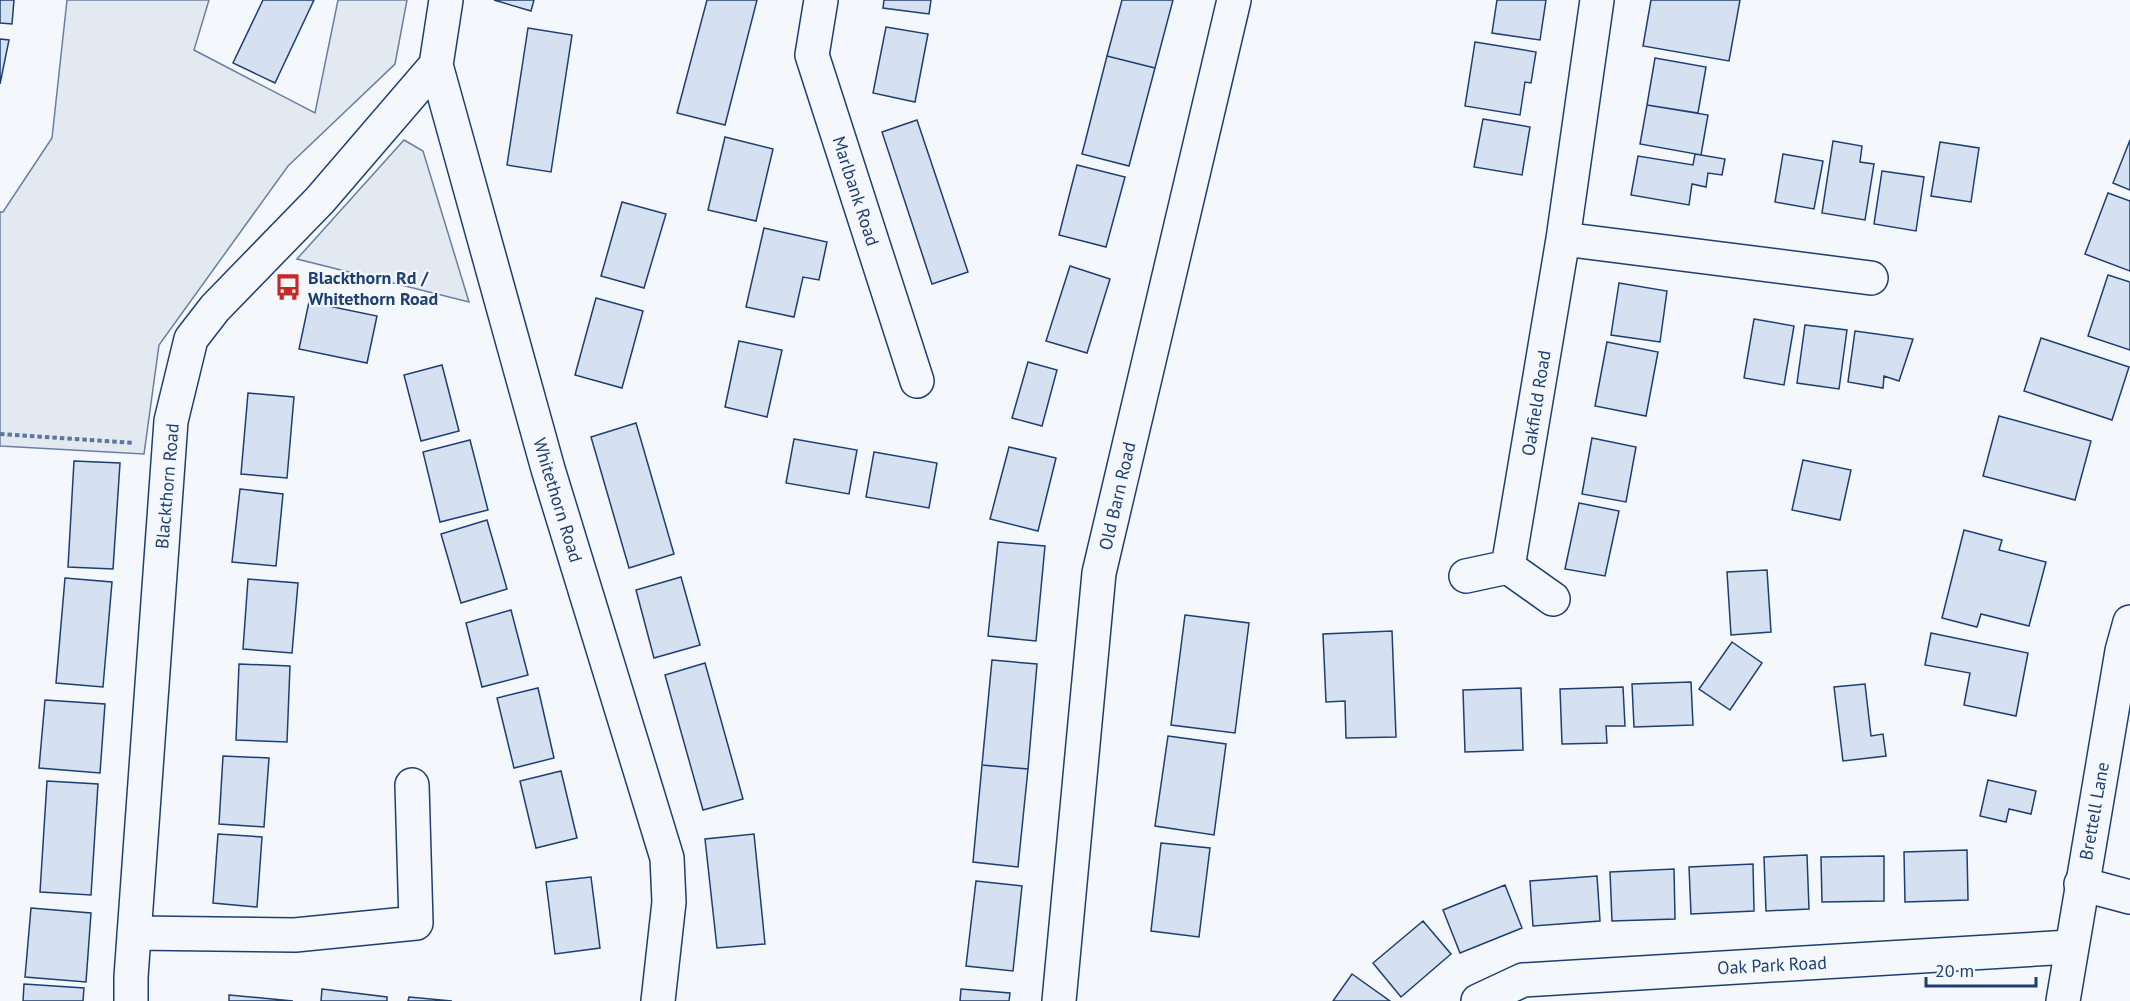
<svg xmlns="http://www.w3.org/2000/svg" width="2130" height="1001" viewBox="0 0 2130 1001" font-family="'PT Sans',sans-serif">
<style>
.green{fill:#e3e9f0;stroke:#687fa3;stroke-width:1.5}
.building{fill:#d5e0f0;stroke:#1d3f73;stroke-width:1.5}
.lines{fill:none;stroke-linecap:round;stroke-linejoin:round}
.minor-casing{stroke:#1d3f73;stroke-width:36}
.major-casing{stroke:#1d3f73;stroke-width:36}
.path{stroke:#5e769c;stroke-width:4;stroke-dasharray:4.5 3;stroke-linecap:butt}
.minor{stroke:#f4f7fb;stroke-width:33}
.major{stroke:#f4f7fb;stroke-width:33}
.labels{text-anchor:middle;dominant-baseline:central;stroke-width:4.5;stroke-linejoin:round;paint-order:stroke}
.street-label{font-size:18px;fill:#1d3f73;stroke:#f4f7fb}
.poi-label{font-size:18px;font-weight:bold;fill:#1d3f73;stroke:#f4f7fb;text-anchor:start}
</style>
<rect width="100%" height="100%" fill="#f4f7fb"/>
<path class="green" d="M 67,0 L 209,0 L 194,50 L 315,113 L 338,0 L 407,0 L 395,64 L 288,166 L 159,345 L 144,454 L 0,446 L 0,212 L 3,212 L 52,138 Z
M 404,140 L 423,151 L 469,302 L 297,259 Z"/>
<path class="building" d="M 0,0 L 14,0 L 12,24 L 0,23 Z
M 263,0 L 314,0 L 275,83 L 233,63 Z
M 494,0 L 534,0 L 531,11 Z
M 707,0 L 757,0 L 725,125 L 677,113 Z
M 884,0 L 931,0 L 929,14 L 883,8 Z
M 1122,0 L 1173,0 L 1155,68 L 1107,56 Z
M 1497,0 L 1546,0 L 1540,40 L 1492,33 Z
M 1651,0 L 1740,0 L 1729,61 L 1643,46 Z
M 886,27 L 928,34 L 915,102 L 873,93 Z
M 528,28 L 572,35 L 551,172 L 507,165 Z
M 0,39 L 9,40 L 0,84 Z
M 1475,42 L 1536,52 L 1531,83 L 1525,82 L 1520,115 L 1465,106 Z
M 1107,56 L 1155,68 L 1129,166 L 1082,154 Z
M 1655,58 L 1706,67 L 1698,113 L 1647,105 Z
M 1647,105 L 1708,115 L 1701,155 L 1640,144 Z
M 1483,119 L 1530,127 L 1522,175 L 1474,167 Z
M 917,120 L 968,272 L 932,284 L 882,132 Z
M 725,137 L 773,149 L 756,221 L 708,210 Z
M 2130,140 L 2130,190 L 2113,183 Z
M 1833,141 L 1862,146 L 1860,162 L 1874,164 L 1865,220 L 1822,213 Z
M 1940,142 L 1979,148 L 1971,202 L 1931,196 Z
M 1695,154 L 1725,159 L 1722,175 L 1708,173 L 1706,187 L 1692,184 L 1689,205 L 1631,195 L 1638,156 L 1693,165 Z
M 1783,154 L 1823,161 L 1814,209 L 1775,202 Z
M 1077,165 L 1125,177 L 1106,247 L 1059,235 Z
M 1882,171 L 1924,177 L 1916,231 L 1874,224 Z
M 2108,193 L 2130,201 L 2130,271 L 2085,254 Z
M 622,202 L 666,214 L 644,288 L 601,276 Z
M 764,228 L 827,242 L 819,280 L 803,277 L 794,317 L 746,307 Z
M 1070,266 L 1110,279 L 1087,353 L 1046,341 Z
M 2108,275 L 2130,282 L 2130,350 L 2088,336 Z
M 1619,283 L 1667,291 L 1660,342 L 1611,335 Z
M 596,298 L 643,311 L 622,388 L 575,375 Z
M 309,302 L 377,316 L 367,363 L 299,349 Z
M 1754,319 L 1794,326 L 1784,385 L 1744,378 Z
M 1805,325 L 1847,330 L 1839,389 L 1797,383 Z
M 1855,331 L 1913,339 L 1899,381 L 1884,376 L 1883,388 L 1848,382 Z
M 2041,338 L 2129,367 L 2112,420 L 2024,391 Z
M 739,341 L 782,350 L 767,417 L 725,407 Z
M 1607,342 L 1658,352 L 1646,416 L 1595,406 Z
M 1028,362 L 1057,370 L 1042,426 L 1012,418 Z
M 442,365 L 459,431 L 421,441 L 404,375 Z
M 248,393 L 294,397 L 287,478 L 241,474 Z
M 1999,416 L 2091,441 L 2075,500 L 1983,476 Z
M 636,423 L 674,554 L 629,568 L 591,437 Z
M 1592,438 L 1636,447 L 1626,502 L 1582,494 Z
M 794,439 L 857,450 L 849,494 L 786,483 Z
M 470,440 L 488,510 L 440,522 L 423,452 Z
M 1009,447 L 1056,458 L 1038,531 L 990,519 Z
M 874,452 L 937,463 L 929,508 L 866,497 Z
M 1803,460 L 1851,470 L 1840,520 L 1792,510 Z
M 74,461 L 120,463 L 113,569 L 68,567 Z
M 240,489 L 283,494 L 276,566 L 232,562 Z
M 1579,503 L 1619,511 L 1605,576 L 1565,569 Z
M 487,520 L 507,589 L 461,603 L 441,534 Z
M 1964,530 L 2002,540 L 1999,550 L 2046,562 L 2029,626 L 1981,614 L 1977,627 L 1942,618 Z
M 998,542 L 1045,546 L 1036,641 L 988,636 Z
M 1767,570 L 1771,632 L 1731,635 L 1727,572 Z
M 681,577 L 700,645 L 654,658 L 636,590 Z
M 65,578 L 112,582 L 103,687 L 56,683 Z
M 248,579 L 298,583 L 292,653 L 243,649 Z
M 511,610 L 528,675 L 482,687 L 466,623 Z
M 1185,615 L 1249,623 L 1235,733 L 1171,725 Z
M 1392,631 L 1396,737 L 1346,738 L 1345,701 L 1326,702 L 1323,634 Z
M 1931,633 L 2028,653 L 2016,716 L 1964,705 L 1970,673 L 1925,665 Z
M 1732,642 L 1762,663 L 1730,710 L 1699,689 Z
M 992,660 L 1037,664 L 1028,769 L 982,765 Z
M 705,663 L 743,799 L 703,810 L 665,675 Z
M 239,664 L 290,666 L 287,742 L 236,740 Z
M 1691,682 L 1693,725 L 1634,727 L 1632,684 Z
M 1865,684 L 1871,736 L 1883,734 L 1886,756 L 1843,761 L 1834,687 Z
M 1623,687 L 1625,726 L 1606,726 L 1607,743 L 1562,744 L 1560,689 Z
M 538,688 L 554,758 L 514,768 L 497,698 Z
M 1521,688 L 1523,750 L 1465,752 L 1463,690 Z
M 45,700 L 105,704 L 100,773 L 39,768 Z
M 1168,736 L 1226,744 L 1214,835 L 1155,826 Z
M 223,756 L 269,758 L 264,827 L 219,824 Z
M 982,765 L 1028,769 L 1018,867 L 973,862 Z
M 561,771 L 577,838 L 536,848 L 520,781 Z
M 1988,780 L 2036,791 L 2031,814 L 2009,809 L 2006,822 L 1980,816 Z
M 47,781 L 98,784 L 91,895 L 40,892 Z
M 218,834 L 262,837 L 257,907 L 213,903 Z
M 754,834 L 765,944 L 717,948 L 705,839 Z
M 1161,843 L 1210,848 L 1199,937 L 1151,931 Z
M 1967,850 L 1968,900 L 1905,902 L 1904,852 Z
M 1807,855 L 1809,909 L 1766,911 L 1764,857 Z
M 1884,856 L 1884,901 L 1822,902 L 1821,857 Z
M 1753,864 L 1754,911 L 1691,914 L 1689,867 Z
M 1674,869 L 1675,919 L 1612,921 L 1610,872 Z
M 1597,876 L 1600,921 L 1533,926 L 1530,881 Z
M 591,877 L 600,948 L 555,954 L 546,882 Z
M 976,881 L 1022,886 L 1013,971 L 966,966 Z
M 1505,885 L 1522,928 L 1460,953 L 1443,910 Z
M 31,908 L 91,913 L 86,982 L 25,977 Z
M 1423,921 L 1451,954 L 1401,997 L 1373,963 Z
M 1352,974 L 1390,1001 L 1333,1001 Z
M 24,984 L 84,988 L 83,1001 L 23,1001 Z
M 322,989 L 387,997 L 387,1001 L 321,1001 Z
M 961,989 L 1010,993 L 1009,1001 L 960,1001 Z
M 229,995 L 293,1001 L 229,1001 Z
M 409,997 L 452,1001 L 408,1001 Z"/>
<g class="lines">
<defs>
<path id="minor" d="M 446,0 L 436,65 L 548,469 L 667,858 L 669,902 L 658,1001
M 821,0 L 812,55 L 917,381
M 1563,239 L 1871,278
M 1508,567 L 1563,239 L 1597,0
M 1466,576 L 1508,567 L 1553,599
M 2081,884 L 2130,897
M 134,933 L 295,935 L 416,923 L 412,785
M 131,1001 L 131,977 L 171,421 L 191,339 L 215,308 L 320,200 L 436,65
M 1059,1001 L 1099,573 L 1234,0
M 1478,1001 L 1523,980 L 2070,947"/>
<path id="major" d="M 2063,1001 L 2122,651 L 2130,622"/>
</defs>
<use href="#minor" class="minor-casing"/>
<use href="#major" class="major-casing"/>
<path class="path" d="M 0,434 L 134,443"/>
<use href="#minor" class="minor"/>
<use href="#major" class="major"/>
</g>
<defs>
<symbol id="bus-bare" viewBox="-9 -9 18 18"><path d="M-5-6H5V4H4V6H2V4H-2V6H-4V4H-5ZM-3.5-4V0h7V-4ZM-3.5 1.2v1.5H-2V1.2ZM2 1.2v1.5H3.5V1.2Z" fill="#c62828" stroke="#f4f7fb" stroke-width="2.5" paint-order="stroke"/></symbol>
</defs>
<g fill-rule="evenodd">
<use href="#bus-bare" x="269" y="268" width="38" height="38"/>
</g>
<g class="labels">
<g class="street-label">
<text transform="translate(856 191) rotate(72)">Marlbank Road</text>
<text transform="translate(1536 403) rotate(-81)">Oakfield Road</text>
<text transform="translate(167 486) rotate(-85)">Blackthorn Road</text>
<text transform="translate(1117 496) rotate(-77)">Old Barn Road</text>
<text transform="translate(558 500) rotate(73)">Whitethorn Road</text>
<text transform="translate(2094 811) rotate(-80)">Brettell Lane</text>
<text transform="translate(1772 965) rotate(-3)">Oak Park Road</text>
</g>
<g class="poi-label">
<text x="308" y="277">Blackthorn Rd /<tspan x="308" dy="21">Whitethorn Road</tspan></text>
</g>
</g>
<path d="M1926 977v9h110v-9" fill="none" stroke="#1d3f73" stroke-width="3"/>
<text x="1935" y="977" font-size="18" fill="#1d3f73" stroke="#f4f7fb" stroke-width="4.5" paint-order="stroke">20 m</text>
</svg>
